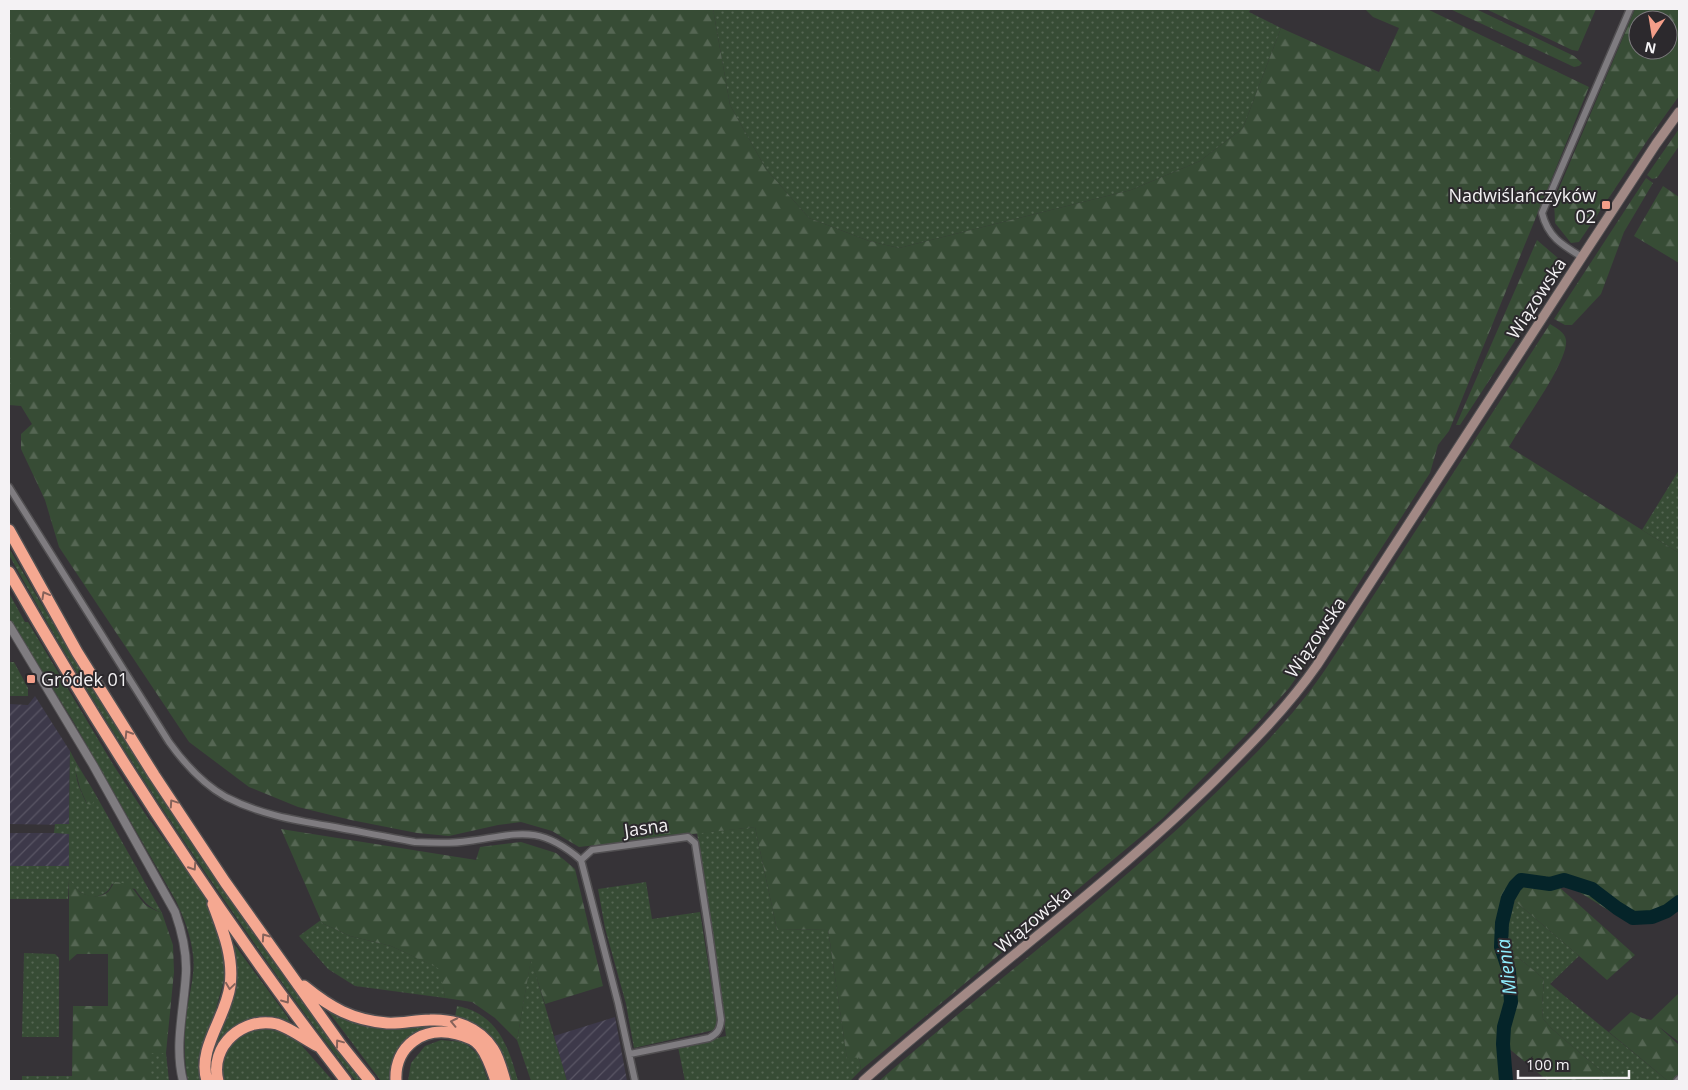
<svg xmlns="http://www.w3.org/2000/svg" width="1688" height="1090" viewBox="0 0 1688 1090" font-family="'Open Sans',sans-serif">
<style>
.industrial{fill:url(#industrial-furrows)}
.grass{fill:url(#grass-dots)}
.forest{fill:url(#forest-firs);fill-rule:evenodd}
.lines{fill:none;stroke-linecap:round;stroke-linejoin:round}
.river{stroke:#052429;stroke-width:14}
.minor-casing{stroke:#514f51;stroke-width:9}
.tertiary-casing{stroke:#514f51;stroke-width:10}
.secondary-casing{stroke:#514f51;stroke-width:11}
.motorway-casing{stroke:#514f51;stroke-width:14}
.minor{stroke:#7f7c80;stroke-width:6}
.tertiary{stroke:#7f7c80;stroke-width:8}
.secondary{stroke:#a28985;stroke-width:9}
.motorway{stroke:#f5a891;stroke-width:11}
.oneway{stroke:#86625a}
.poi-dot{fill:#f49e89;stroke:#2c292d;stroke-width:2}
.labels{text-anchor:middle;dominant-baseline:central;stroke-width:4;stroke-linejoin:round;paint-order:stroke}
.poi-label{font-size:18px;fill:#f4f2f4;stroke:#2c292d;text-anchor:end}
.street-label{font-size:18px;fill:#f4f2f4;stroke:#2c292d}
.water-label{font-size:19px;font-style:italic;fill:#8fedfd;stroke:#2c292d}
</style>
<defs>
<pattern id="industrial-furrows" width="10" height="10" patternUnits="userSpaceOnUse" patternTransform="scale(1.25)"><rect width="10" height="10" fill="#3d394a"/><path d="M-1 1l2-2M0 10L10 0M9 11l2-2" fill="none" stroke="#5a5665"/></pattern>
<pattern id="grass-dots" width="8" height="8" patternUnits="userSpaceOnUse" patternTransform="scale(1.25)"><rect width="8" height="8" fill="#374c35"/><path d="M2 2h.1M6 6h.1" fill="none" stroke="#556653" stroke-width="1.8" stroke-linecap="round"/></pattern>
<pattern id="forest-firs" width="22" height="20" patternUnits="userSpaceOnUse" patternTransform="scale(1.25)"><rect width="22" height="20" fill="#374c35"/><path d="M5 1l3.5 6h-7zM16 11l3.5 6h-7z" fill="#556653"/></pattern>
</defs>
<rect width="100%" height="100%" fill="#363337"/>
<path class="industrial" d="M 35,696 L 70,751 L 69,825 L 9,824 L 9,704 L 28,705 Z
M 9,833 L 69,833 L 69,866 L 9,866 Z
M 615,1017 L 627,1081 L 567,1081 L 554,1036 Z"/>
<path class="grass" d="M 713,9 L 1251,9 L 1249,12 L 1281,28 L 1243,128 L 1200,161 L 1131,190 L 899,248 L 869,241 L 809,218 L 766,169 L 730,105 Z
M 1679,470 L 1679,553 L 1642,530 Z
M 9,548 C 115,734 232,911 361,1081 L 356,1081 C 314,1028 274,972 236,917 C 154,800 78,680 9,555 Z
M 9,593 L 25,622 L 28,622 L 114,766 L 148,818 L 202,890 L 215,916 L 222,946 L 226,973 L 213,1019 L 198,1060 L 201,1081 L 188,1081 C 184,1062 184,1040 186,1020 C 187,1000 196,976 193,955 C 191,936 184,918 176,901 L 73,721 L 9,618 Z
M 9,662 L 14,662 L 28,688 L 28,696 L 9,696 Z
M 70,751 L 77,764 C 72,775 82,794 87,804 L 90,793 L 93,790 L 162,913 C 149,908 143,901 135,889 L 112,884 C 107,897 92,900 80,892 C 75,889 74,884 69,880 L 68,899 L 9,899 L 9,866 L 69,866 L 69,834 L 54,833 L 55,824 L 69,824 Z
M 755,827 L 777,930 L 828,929 L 847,1058 L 859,1056 L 861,1070 L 850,1081 L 685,1081 L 678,1047 L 726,1036 L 710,914 L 697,833 Z
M 646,882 L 652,919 L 700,912 L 718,1025 L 714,1030 L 634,1048 L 626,1004 L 605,928 L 598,889 Z
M 1515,901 L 1579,956 L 1550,984 L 1668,1081 L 1613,1081 L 1551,1028 L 1543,1019 L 1542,1006 L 1544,979 L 1508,949 L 1508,925 Z
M 321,920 L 322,923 L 350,936 L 391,946 L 441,969 L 445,998 L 355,986 L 328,969 L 299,936 Z
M 231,940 L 287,1016 L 291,1024 L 265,1017 L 252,1019 L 235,1026 L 229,1032 L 215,1081 L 210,1071 L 210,1057 L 226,1013 Z
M 24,953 L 55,954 L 59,958 L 59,1037 L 22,1037 Z
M 531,958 L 567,1081 L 531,1081 L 517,1040 Z
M 457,1006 C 497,1013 509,1047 518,1081 L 510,1081 L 476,1026 L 469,1021 L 455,1017 Z
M 325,1007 L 359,1023 L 381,1028 L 442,1025 L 449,1026 L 425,1029 L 416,1033 L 392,1081 L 381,1081 Z
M 261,1028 L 287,1033 L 296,1039 L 333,1081 L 224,1081 C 216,1052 234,1034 261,1028 Z
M 441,1040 L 464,1042 L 479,1055 L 488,1081 L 408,1081 L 411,1063 L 425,1046 Z
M 151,1053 L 166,1053 L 169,1081 L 151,1081 Z
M 22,1076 L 72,1076 L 72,1081 L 22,1081 Z"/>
<path class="forest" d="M 9,9 L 713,9 L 730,105 L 766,169 L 809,218 L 869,241 L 899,248 L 1131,190 L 1200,161 L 1243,128 L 1281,28 L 1379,72 L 1399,28 L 1373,17 L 1365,9 L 1427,9 L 1589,87 L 1449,431 L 1438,445 L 1430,473 L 1315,651 L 1289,688 L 1254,727 L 1162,819 L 861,1070 L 859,1057 L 847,1059 L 828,929 L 777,930 L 755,827 L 579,847 L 552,831 L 521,822 L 498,825 L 449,836 L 417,833 L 351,820 L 298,807 L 249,787 L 189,742 L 59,547 L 45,500 L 21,449 L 21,434 L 32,424 L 21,406 L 9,405 Z
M 1450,9 L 1476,9 L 1574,56 L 1582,63 L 1579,66 L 1574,67 Z
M 1486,9 L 1596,9 L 1578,51 L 1572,50 Z
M 1635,9 L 1679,9 L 1679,96 L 1649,138 L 1579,242 L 1571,243 L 1555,223 L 1554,200 ZM 1638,20 L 1668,20 L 1668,50 L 1638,50 Z
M 1679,129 L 1679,146 L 1657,178 L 1652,179 L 1647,175 Z
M 1646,178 L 1653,183 L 1624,232 L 1601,294 L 1572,325 L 1565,325 L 1554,319 Z
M 1663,186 L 1679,197 L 1679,263 L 1634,236 Z
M 1537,240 L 1559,259 L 1562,269 L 1460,425 L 1456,425 Z
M 1550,324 C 1556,328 1565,332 1566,340 C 1569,361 1521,425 1509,447 L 1679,553 L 1679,904 L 1664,917 L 1639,923 L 1616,915 L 1568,885 L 1558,886 L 1635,955 L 1607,980 L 1515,901 L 1508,925 L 1508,949 L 1544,979 L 1542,1006 L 1543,1019 L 1551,1028 L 1613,1081 L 1548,1081 L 1507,1047 L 1509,1081 L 879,1081 C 986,988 1101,903 1204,804 C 1248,762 1293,718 1327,667 Z
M 77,764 L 93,790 L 90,793 L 94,800 L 92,805 L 87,804 L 80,788 L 75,769 Z
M 281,829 L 476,860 L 480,847 L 521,842 L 556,853 L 575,869 L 603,986 L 545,1004 L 531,960 L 517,1040 L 495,1018 L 472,1002 L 445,998 L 440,969 L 391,946 L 350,936 L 322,923 Z
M 69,880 C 74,883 75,889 80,892 C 87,897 102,898 108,892 C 111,889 112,885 115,882 C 136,883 134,895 147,906 C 152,909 157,911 162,913 L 173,945 L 174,972 L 166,1053 L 151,1053 L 151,1081 L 72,1081 L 73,1006 L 108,1006 L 108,954 L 77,954 L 69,961 Z
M 1678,994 L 1679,1042 L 1658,1026 L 1679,1045 L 1679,1074 L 1672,1081 L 1668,1081 L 1609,1032 L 1631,1012 L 1642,1018 L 1651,1020 Z"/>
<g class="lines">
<path class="river" d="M 1506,1081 L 1503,1044 L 1504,1027 L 1511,1002 L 1509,971 L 1501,947 L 1502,923 L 1508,898 L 1515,886 L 1521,880 L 1550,884 L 1564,880 L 1592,889 L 1617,908 L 1633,918 L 1652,917 L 1667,911 L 1679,902"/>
<defs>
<path id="minor" d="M 1582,257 C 1562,245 1548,237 1542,213 L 1630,9
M 9,487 L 169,742 C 184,763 203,784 226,797 C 259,814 293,820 329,826 C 357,831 386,837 415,842 C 433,843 451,844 469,841 C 519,834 539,824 581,860
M 581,860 L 592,850 L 688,837 L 695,843 L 709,933 L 721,1020 C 720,1030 717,1034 709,1038 L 630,1054
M 581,860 L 618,1003 L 635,1081
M 1677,1081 L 1679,1079"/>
<path id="tertiary" d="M 9,625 L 93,765 L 175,912 C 182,932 187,951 186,973 C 184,1010 174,1045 183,1081"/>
<path id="secondary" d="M 863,1081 C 978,979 1104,889 1214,781 C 1251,744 1287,708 1317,665 L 1582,257 L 1656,144 L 1679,112"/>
<path id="motorway" d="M 9,530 L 77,652 L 154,775 L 225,882 L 341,1045 L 370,1081
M 9,572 C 110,748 222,921 346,1081
M 304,986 C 331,1008 352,1020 387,1023 C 401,1024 415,1020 430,1020 C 454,1019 479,1027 493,1049 C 499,1058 502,1071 505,1081
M 207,1081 C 197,1048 226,1018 230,986 C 234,957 223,931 213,904
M 218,1081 C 209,1046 243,1016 277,1024 C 290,1028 306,1040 318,1046
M 396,1081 C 394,1046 424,1025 457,1034 C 465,1036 475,1039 480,1046 C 488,1056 492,1069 496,1081"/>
</defs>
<use href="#minor" class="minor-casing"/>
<use href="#tertiary" class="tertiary-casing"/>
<use href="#secondary" class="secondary-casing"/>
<use href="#motorway" class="motorway-casing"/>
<use href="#minor" class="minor"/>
<use href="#tertiary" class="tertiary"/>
<use href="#secondary" class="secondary"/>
<use href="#motorway" class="motorway"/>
</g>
<defs><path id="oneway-chevron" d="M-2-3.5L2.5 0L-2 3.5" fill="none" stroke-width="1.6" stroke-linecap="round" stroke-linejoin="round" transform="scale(1.25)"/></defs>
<g class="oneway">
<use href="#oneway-chevron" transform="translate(45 595) rotate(-119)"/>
<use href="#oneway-chevron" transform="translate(128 734) rotate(-122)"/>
<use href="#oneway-chevron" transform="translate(173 803) rotate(-124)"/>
<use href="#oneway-chevron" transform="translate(193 867) rotate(57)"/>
<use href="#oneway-chevron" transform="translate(265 937) rotate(-125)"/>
<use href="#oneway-chevron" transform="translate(230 986) rotate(98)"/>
<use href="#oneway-chevron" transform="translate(286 1000) rotate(54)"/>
<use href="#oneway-chevron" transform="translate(454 1022) rotate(-168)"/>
<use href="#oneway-chevron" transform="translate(339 1043) rotate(-127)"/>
</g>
<g class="poi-dot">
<rect x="1601" y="200" width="10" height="10" rx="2.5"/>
<rect x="26" y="674" width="10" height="10" rx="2.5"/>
</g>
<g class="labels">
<g class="poi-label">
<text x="1596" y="195">Nadwiślańczyków<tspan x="1596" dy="21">02</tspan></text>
<text x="41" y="679" text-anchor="start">Gródek 01</text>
</g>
<g class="street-label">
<text transform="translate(1536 298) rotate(-57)">Wiązowska</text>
<text transform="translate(1315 637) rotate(-56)">Wiązowska</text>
<text transform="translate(646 827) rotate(-8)">Jasna</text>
<text transform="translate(1033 919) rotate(-40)">Wiązowska</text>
</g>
<g class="water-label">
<text transform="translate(1506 967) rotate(-97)">Mienia</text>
</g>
</g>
<rect width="1688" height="1090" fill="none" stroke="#f4f2f4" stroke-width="20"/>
<g transform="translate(1653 35) rotate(192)"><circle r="24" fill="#2c292d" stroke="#7c797d"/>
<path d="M0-4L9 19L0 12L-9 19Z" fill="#f49e89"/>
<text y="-8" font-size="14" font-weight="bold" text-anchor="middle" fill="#f4f2f4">N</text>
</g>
<path d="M1518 1070v8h111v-8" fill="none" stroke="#f4f2f4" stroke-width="2.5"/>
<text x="1526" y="1070" font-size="15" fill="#f4f2f4" stroke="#2c292d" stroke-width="4" paint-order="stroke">100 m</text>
</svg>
